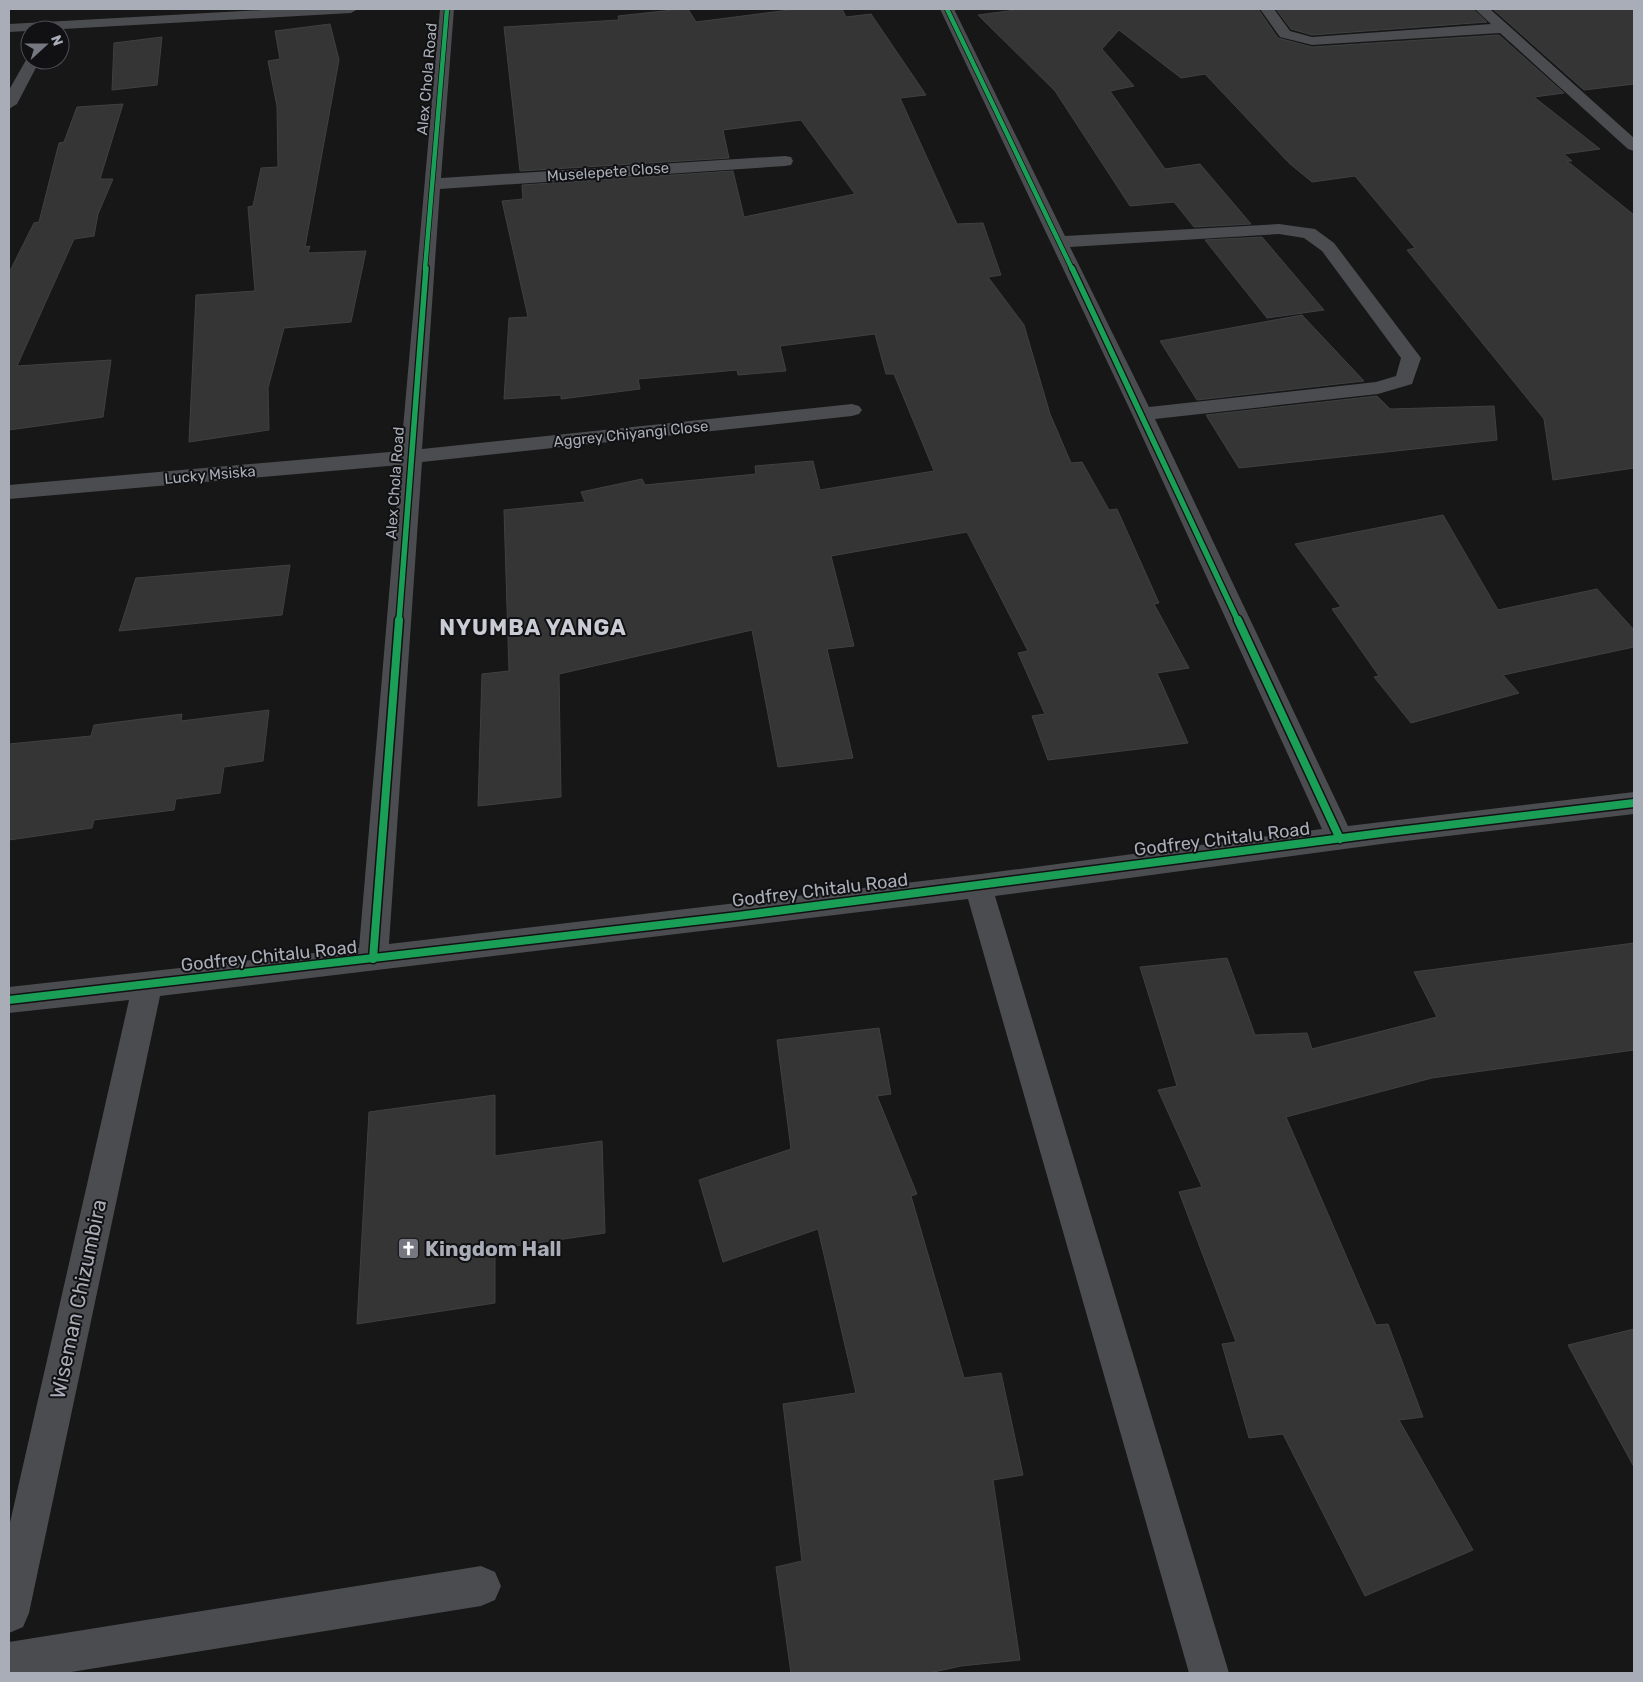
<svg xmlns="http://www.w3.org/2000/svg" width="1643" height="1682" viewBox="0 0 1643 1682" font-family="Rubik,sans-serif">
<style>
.building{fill:#353536;stroke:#3f4043}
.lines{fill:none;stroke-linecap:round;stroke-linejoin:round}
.minor{fill:#4b4c50;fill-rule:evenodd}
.cycleway-far2-casing{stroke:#111113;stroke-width:6}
.cycleway-far1-casing{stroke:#111113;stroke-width:8}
.cycleway-casing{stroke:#111113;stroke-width:11}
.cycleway-far2{stroke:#1a9f57;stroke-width:4.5}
.cycleway-far1{stroke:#1a9f57;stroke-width:5.5}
.cycleway{stroke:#1a9f57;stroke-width:8}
.labels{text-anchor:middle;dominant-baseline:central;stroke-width:4;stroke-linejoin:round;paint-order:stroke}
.far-street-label{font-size:15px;fill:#a8adb8;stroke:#111113}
.street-label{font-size:18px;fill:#a8adb8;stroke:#111113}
.near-poi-label{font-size:21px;font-weight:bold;fill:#a8adb8;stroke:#111113;text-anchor:start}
.near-street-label{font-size:21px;fill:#a8adb8;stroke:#111113}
.district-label{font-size:22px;font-weight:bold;letter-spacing:1px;fill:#c9ccd4;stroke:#111113}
</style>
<rect width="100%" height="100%" fill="#171717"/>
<path class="building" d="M 682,9 L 688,9 L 696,22 L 797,9 L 842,9 L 846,17 L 871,14 L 926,95 L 900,98 L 957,224 L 983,223 L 1001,275 L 988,277 L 1024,325 L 1050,414 L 1071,463 L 1082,462 L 1109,510 L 1117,509 L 1159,603 L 1154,604 L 1189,668 L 1157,673 L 1188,743 L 1048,760 L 1032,716 L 1045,714 L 1018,653 L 1028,651 L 967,532 L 831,556 L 854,646 L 827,649 L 853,758 L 778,767 L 752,630 L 559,674 L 561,797 L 478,806 L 482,674 L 509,671 L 504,510 L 585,502 L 581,492 L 642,479 L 645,485 L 756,474 L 755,466 L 813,461 L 820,490 L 934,471 L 894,374 L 886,374 L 875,334 L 780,346 L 786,371 L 738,375 L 737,370 L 638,379 L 640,389 L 561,399 L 561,395 L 504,399 L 509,318 L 528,317 L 502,201 L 523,199 L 522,185 L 733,171 L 744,217 L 855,194 L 801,120 L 723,130 L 729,158 L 520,171 L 504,27 L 619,20 L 618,16 Z
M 1023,9 L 1258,9 L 1278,38 L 1312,47 L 1499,35 L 1564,93 L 1534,97 L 1600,149 L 1564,154 L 1572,161 L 1567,161 L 1634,215 L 1634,468 L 1553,480 L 1544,419 L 1407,250 L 1415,248 L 1355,176 L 1312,182 L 1289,163 L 1205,74 L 1181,78 L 1119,30 L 1102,49 L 1134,86 L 1110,91 L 1165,169 L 1200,164 L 1251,224 L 1194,227 L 1174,202 L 1130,206 L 1055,91 L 978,15 Z
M 1276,9 L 1473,9 L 1487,22 L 1312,35 L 1291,29 Z
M 1493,9 L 1634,9 L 1634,84 L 1584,90 Z
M 330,24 L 339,60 L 305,247 L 310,246 L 308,253 L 366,251 L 351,322 L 284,328 L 268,388 L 269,430 L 189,442 L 196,295 L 255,291 L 248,207 L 253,206 L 261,168 L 278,167 L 277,106 L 268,61 L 280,59 L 275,31 Z
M 162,37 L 157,85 L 112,90 L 114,43 Z
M 123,104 L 100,179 L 113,179 L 98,214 L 94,236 L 74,239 L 17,366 L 111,360 L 103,417 L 9,430 L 9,273 L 34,223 L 39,222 L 59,143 L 64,142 L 77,107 Z
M 1262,237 L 1324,310 L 1267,318 L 1205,240 Z
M 1302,315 L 1364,381 L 1197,400 L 1160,341 Z
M 1377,396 L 1390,409 L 1494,406 L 1497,440 L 1239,468 L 1206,415 Z
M 1443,515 L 1498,610 L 1597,589 L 1634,630 L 1634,647 L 1503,675 L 1519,693 L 1411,723 L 1374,677 L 1379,676 L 1332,609 L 1341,607 L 1295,544 Z
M 290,565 L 282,615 L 119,631 L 136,578 Z
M 269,710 L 263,761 L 224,767 L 220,793 L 176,799 L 174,810 L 94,820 L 92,828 L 9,840 L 9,744 L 91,736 L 94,725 L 182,714 L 181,721 Z
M 1634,943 L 1634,1050 L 1432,1078 L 1286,1117 L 1376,1325 L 1388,1324 L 1423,1417 L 1399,1420 L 1473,1550 L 1365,1596 L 1283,1434 L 1249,1438 L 1222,1344 L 1236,1342 L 1179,1192 L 1202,1187 L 1158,1090 L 1177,1086 L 1140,967 L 1227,958 L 1255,1035 L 1307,1033 L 1312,1049 L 1437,1017 L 1414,972 Z
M 879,1028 L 891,1094 L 877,1096 L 917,1194 L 911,1196 L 964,1378 L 1001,1373 L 1023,1475 L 993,1480 L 1020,1660 L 961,1666 L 929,1673 L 791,1673 L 776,1567 L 802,1561 L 783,1404 L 856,1393 L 818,1229 L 723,1262 L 699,1180 L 791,1149 L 777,1040 Z
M 495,1095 L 495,1156 L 602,1141 L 605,1233 L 495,1249 L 495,1303 L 357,1324 L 369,1112 Z
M 1634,1329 L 1634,1467 L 1568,1345 Z"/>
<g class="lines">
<path class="minor" d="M 279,9 L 358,9 L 351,13 L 9,32 L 9,24 Z
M 440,9 L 454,9 L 441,178 L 785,156 L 791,157 L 793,161 L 791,165 L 785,166 L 440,189 L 422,449 L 852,404 L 859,406 L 862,410 L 859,414 L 852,416 L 422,462 L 389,944 L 981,874 L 1322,829 L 1132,414 L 940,9 L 954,9 L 1065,236 L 1279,224 L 1315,229 L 1334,243 L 1421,358 L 1412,384 L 1378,394 L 1155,419 L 1348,826 L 1634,792 L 1634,814 L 1389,843 L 995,896 L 1229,1673 L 1189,1673 L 968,899 L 160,996 L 29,1613 L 23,1627 L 9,1633 L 9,1527 L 129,1000 L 9,1013 L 9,987 L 359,948 L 400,465 L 9,499 L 9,485 L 401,451 ZM 1279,234 L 1304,238 L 1322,251 L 1401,358 L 1396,376 L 1376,382 L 1149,407 L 1070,247 Z
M 1260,9 L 1274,9 L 1290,31 L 1312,37 L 1491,24 L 1475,9 L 1490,9 L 1634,138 L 1634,151 L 1628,149 L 1500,33 L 1312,45 L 1280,37 Z
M 30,56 L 30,60 L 40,60 L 17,104 L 9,109 L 9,90 L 26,60 Z
M 481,1566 L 495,1572 L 501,1586 L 495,1600 L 481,1606 L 65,1673 L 9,1673 L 9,1642 Z"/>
<defs>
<path id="cycleway-far2" d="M 947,9 L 1072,269
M 425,269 L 447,9"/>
<path id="cycleway-far1" d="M 1072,268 L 1238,621
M 399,621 L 426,268"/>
<path id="cycleway" d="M 1238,620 L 1340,839
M 373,959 L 399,620
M 9,1000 L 738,916 L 1389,832 L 1634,803"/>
</defs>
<use href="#cycleway-far2" class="cycleway-far2-casing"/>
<use href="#cycleway-far1" class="cycleway-far1-casing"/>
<use href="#cycleway" class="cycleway-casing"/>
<use href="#cycleway-far2" class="cycleway-far2"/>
<use href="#cycleway-far1" class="cycleway-far1"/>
<use href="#cycleway" class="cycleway"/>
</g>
<defs>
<symbol id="church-square" viewBox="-11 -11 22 22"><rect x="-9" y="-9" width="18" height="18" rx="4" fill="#757880" stroke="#111113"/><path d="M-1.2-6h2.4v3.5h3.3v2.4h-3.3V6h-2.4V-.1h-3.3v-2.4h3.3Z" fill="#fff"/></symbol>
</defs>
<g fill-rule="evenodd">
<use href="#church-square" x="396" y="1236" width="25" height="25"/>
</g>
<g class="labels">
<g class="far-street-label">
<text transform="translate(427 79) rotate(-85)">Alex Chola Road</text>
<text transform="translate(608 172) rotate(-4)">Muselepete Close</text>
<text transform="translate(631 434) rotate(-6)">Aggrey Chiyangi Close</text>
<text transform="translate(210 475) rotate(-5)">Lucky Msiska</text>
<text transform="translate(395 483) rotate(-86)">Alex Chola Road</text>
</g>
<g class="street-label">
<text transform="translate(1222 839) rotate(-7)">Godfrey Chitalu Road</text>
<text transform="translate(820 890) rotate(-7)">Godfrey Chitalu Road</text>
<text transform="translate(269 956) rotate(-6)">Godfrey Chitalu Road</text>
</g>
<g class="near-poi-label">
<text x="425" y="1248">Kingdom Hall</text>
</g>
<g class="near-street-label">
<text transform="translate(78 1299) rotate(-78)">Wiseman Chizumbira</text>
</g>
<g class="district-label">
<text x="533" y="627">NYUMBA YANGA</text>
</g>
</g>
<rect width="1643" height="1682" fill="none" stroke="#a8adb8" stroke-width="20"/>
<g transform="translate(45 45) rotate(69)"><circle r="24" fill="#111113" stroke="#4d4f55"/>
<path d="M0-4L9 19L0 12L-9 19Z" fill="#757880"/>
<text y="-8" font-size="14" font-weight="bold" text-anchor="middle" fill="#a8adb8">N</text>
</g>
</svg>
